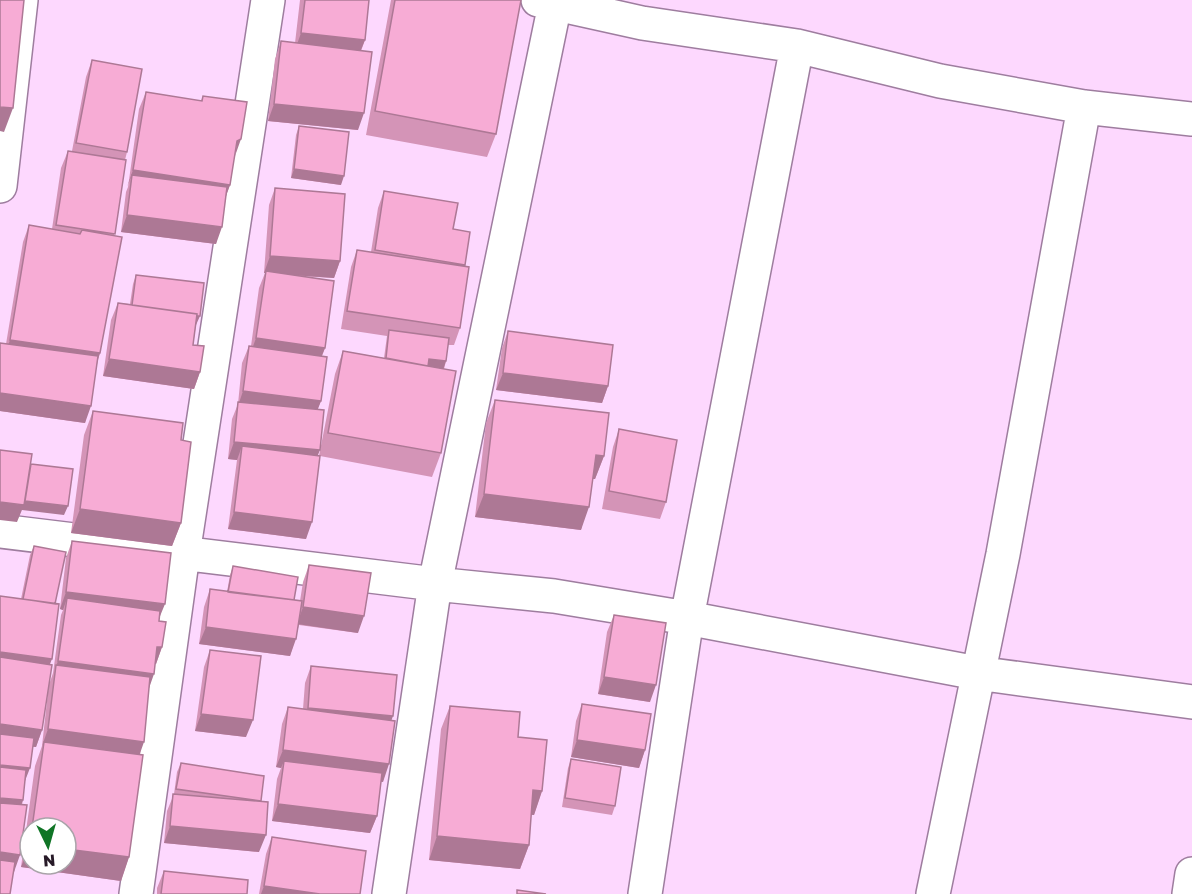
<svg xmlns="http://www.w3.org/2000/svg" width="1192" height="894" viewBox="0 0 1192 894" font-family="'Golos Text',sans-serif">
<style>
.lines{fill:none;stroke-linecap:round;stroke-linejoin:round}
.street-casing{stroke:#9e7d9f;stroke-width:36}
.street{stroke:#fff;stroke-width:33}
.wall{fill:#d494b7;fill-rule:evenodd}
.shaded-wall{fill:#ad7895}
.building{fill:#f7acd5;stroke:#ad7895;stroke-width:1.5}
</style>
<rect width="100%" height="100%" fill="#fdd8fe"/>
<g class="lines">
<defs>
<path id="street" d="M 538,0 L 642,23 L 797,46 L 940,81 L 1084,107 L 1192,119
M 0,186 L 21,0
M 0,531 L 435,584 L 554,596 L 687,618 L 977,673 L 1192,702
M 136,894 L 183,554 L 268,0
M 389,894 L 435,584 L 555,4
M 645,894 L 687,618 L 797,46
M 933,894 L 1003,554 L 1084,107
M 1189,894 L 1192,874"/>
</defs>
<use href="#street" class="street-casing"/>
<use href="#street" class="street"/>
</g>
<path class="wall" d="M 300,0 L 369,0 L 365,40 L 361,51 L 358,130 L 268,121 L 275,59 L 281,41 L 295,43 Z
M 391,0 L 521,0 L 496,134 L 487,157 L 366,135 Z
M 92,60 L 127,152 L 125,160 L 114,236 L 100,353 L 98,360 L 85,423 L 0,411 L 0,343 L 6,344 L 23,242 L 29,225 L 52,229 L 61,168 L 68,151 L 72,151 L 86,77 Z
M 146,92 L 201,101 L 203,96 L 234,156 L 230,185 L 226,195 L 216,244 L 121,232 L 126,192 L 128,187 L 139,109 Z
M 299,126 L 341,185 L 291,178 L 296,135 Z
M 275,188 L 340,261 L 334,278 L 300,276 L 325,348 L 322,356 L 321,401 L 317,410 L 317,455 L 319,456 L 335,374 L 343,351 L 384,358 L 387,336 L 341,329 L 351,267 L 357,250 L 371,252 L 378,208 L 384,191 L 453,229 L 470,232 L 465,266 L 460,328 L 454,345 L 448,345 L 446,361 L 444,369 L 441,453 L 432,477 L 320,456 L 306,539 L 228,529 L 237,460 L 228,459 L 232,419 L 238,404 L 242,363 L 249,346 L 251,346 L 259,288 L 265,273 L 264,273 L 269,205 Z
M 136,275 L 196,325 L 193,345 L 200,372 L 194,389 L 103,376 L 111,320 L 118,303 L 130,304 L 133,284 Z
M 508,331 L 608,386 L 602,403 L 496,390 L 502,348 Z
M 495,400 L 604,456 L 595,479 L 593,479 L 581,530 L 475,517 L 486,423 Z
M 93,411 L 181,440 L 181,523 L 172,546 L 71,533 L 84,435 Z
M 619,429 L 666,502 L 660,519 L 602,509 L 613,447 Z
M 72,541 L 159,620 L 162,647 L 156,664 L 155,664 L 149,687 L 140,755 L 129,857 L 121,881 L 21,867 L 35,766 L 42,746 L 49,683 L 42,730 L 36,747 L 33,747 L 25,781 L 14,872 L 21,599 L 30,555 L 34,546 L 55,604 L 50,665 L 50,682 L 53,673 L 61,615 L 63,610 L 60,609 L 66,558 ZM 30,828 L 66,828 L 30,864 Z
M 309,565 L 358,633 L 299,625 L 290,656 L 199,644 L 204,607 L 210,589 L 227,592 L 230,575 L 233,566 L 294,600 L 300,601 L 303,582 Z
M 614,615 L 650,702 L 598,694 L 607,632 Z
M 210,650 L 246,737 L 195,731 L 204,667 Z
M 311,666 L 391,721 L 383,782 L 381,781 L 377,816 L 370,833 L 272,821 L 277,779 L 281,768 L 276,767 L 282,724 L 288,707 L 303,709 L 305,683 Z
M 582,704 L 645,750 L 639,768 L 571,757 L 576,721 Z
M 450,706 L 518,737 L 542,791 L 534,815 L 531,815 L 529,845 L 520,869 L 429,860 L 441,729 Z
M 571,759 L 615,806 L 612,815 L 562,807 L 568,768 Z
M 181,763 L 261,801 L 259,852 L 164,843 L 167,811 L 174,794 L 177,772 Z
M 272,837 L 360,894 L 259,894 L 266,854 Z
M 164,871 L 247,894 L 157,894 L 157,888 Z"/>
<path class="shaded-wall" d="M 301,33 L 365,40 L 358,57 L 295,50 Z
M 274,104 L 364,113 L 358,130 L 268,121 Z
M 0,107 L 13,108 L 4,132 L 0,131 Z
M 241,139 L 235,156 L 237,141 Z
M 294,169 L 344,176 L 341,185 L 291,178 Z
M 133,170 L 230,185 L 224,202 L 132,175 L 127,187 Z
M 127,215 L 222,227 L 216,244 L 121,232 Z
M 270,256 L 340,261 L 334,278 L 264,273 Z
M 128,316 L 200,316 L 196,325 Z
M 256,338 L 325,348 L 318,365 L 250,355 Z
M 10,340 L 100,353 L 94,370 L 4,357 Z
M 109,359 L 200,372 L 194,389 L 103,376 Z
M 429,359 L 446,361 L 443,370 L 425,368 Z
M 503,373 L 608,386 L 602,403 L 496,390 Z
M 243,391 L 321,401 L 314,419 L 238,406 Z
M 0,393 L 91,406 L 85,423 L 0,411 Z
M 234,442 L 320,450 L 313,467 L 242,446 L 237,460 L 228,459 Z
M 596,455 L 604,456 L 595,479 L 587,479 Z
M 484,494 L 589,507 L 581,530 L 475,517 Z
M 25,501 L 68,506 L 64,515 L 22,510 Z
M 0,502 L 24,505 L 17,522 L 0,520 Z
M 80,509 L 181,523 L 172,546 L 71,533 Z
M 234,512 L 312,522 L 306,539 L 228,529 Z
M 66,592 L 165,604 L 158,621 L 67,598 L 63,610 L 60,609 Z
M 303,607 L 364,616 L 358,633 L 297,624 Z
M 206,627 L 296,639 L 290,656 L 199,644 Z
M 157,647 L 162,647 L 156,664 L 151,665 Z
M 0,652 L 52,659 L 45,676 L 0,670 Z
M 58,661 L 154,674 L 148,691 L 55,669 Z
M 604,677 L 656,685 L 650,702 L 598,694 Z
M 308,708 L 393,716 L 387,733 L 301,725 Z
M 201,714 L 253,720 L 246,737 L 195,731 Z
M 0,724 L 42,730 L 36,747 L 0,742 Z
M 48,729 L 144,742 L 138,759 L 44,742 L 42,746 Z
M 577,740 L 645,750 L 639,768 L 571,757 Z
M 283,750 L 389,764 L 383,782 L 283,768 L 284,761 L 281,768 L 276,767 Z
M 0,765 L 30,768 L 23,786 L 0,782 Z
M 533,790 L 542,791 L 534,815 L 525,814 Z
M 0,798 L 23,800 L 17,817 L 0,816 Z
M 278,804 L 377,816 L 370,833 L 272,821 Z
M 170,826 L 266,835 L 259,852 L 164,843 Z
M 437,836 L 529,845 L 520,869 L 429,860 Z
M 30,844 L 30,864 L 66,864 L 66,849 L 129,857 L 121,881 L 21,867 Z
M 0,852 L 20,855 L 14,872 L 0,870 Z
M 264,886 L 320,894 L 261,894 Z"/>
<path class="building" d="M 0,0 L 24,0 L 13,108 L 0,107 Z
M 305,0 L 369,0 L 365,40 L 301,33 Z
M 395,0 L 521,0 L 496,134 L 375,111 Z
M 281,41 L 372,52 L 364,113 L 274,104 Z
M 92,60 L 142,69 L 127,152 L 76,143 Z
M 146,92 L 202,101 L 203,96 L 247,102 L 241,139 L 237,141 L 230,185 L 133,170 Z
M 299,126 L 349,132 L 344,176 L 294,169 Z
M 68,151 L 126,160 L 115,234 L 56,225 Z
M 132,175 L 227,187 L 222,227 L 127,215 Z
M 275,188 L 345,194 L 340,261 L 270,256 Z
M 384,191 L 458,203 L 453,229 L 470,232 L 465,265 L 375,250 Z
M 29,225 L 80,234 L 82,230 L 122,237 L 100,353 L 10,340 Z
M 357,250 L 469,267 L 460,328 L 347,311 Z
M 266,271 L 334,281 L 325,348 L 256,338 Z
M 136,275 L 204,283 L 200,316 L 197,316 L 197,314 L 132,305 Z
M 118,303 L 197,314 L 193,345 L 204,346 L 200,372 L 109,359 Z
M 389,330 L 449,338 L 446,361 L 429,359 L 428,366 L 386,358 Z
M 508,331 L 613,345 L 608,386 L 503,373 Z
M 0,343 L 98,356 L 91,406 L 0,393 Z
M 249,346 L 327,357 L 321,401 L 243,391 Z
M 343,351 L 456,371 L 441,453 L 328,433 Z
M 495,400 L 609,413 L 604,456 L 596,455 L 589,507 L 484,494 Z
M 238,402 L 324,410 L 320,450 L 234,442 Z
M 93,411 L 183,423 L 181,440 L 191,442 L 181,523 L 80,509 Z
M 619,429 L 677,440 L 666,502 L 609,491 Z
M 242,446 L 320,456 L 312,522 L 234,512 Z
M 0,450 L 32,454 L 24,505 L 0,502 Z
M 31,464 L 73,469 L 68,506 L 25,501 Z
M 72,541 L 171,553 L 165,604 L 66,592 Z
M 34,546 L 66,552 L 55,604 L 23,599 Z
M 309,565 L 371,573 L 364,616 L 303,607 Z
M 233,566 L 298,577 L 294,600 L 228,592 Z
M 210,589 L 302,601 L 296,639 L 206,627 Z
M 0,596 L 59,604 L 52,659 L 0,652 Z
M 67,598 L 160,611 L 159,621 L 166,622 L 162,647 L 157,647 L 154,674 L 58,661 Z
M 614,615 L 666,623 L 656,685 L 604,677 Z
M 210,650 L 261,656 L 253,720 L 201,714 Z
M 0,657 L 52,665 L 42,730 L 0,724 Z
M 56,665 L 150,677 L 144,742 L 48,729 Z
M 311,666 L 397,675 L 393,716 L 308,708 Z
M 582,704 L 651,714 L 645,750 L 577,740 Z
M 450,706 L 520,712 L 518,737 L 547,740 L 542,791 L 533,790 L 529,845 L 437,836 Z
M 288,707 L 395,721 L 389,764 L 283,750 Z
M 0,734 L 34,738 L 30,768 L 0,765 Z
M 44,742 L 143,755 L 129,857 L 66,849 L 66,828 L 32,828 Z
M 571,759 L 621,767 L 615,806 L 565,798 Z
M 284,761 L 382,773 L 377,816 L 278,804 Z
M 181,763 L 264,776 L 261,801 L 176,789 Z
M 0,767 L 26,770 L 23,800 L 0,798 Z
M 173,794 L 268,802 L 266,835 L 170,826 Z
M 0,803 L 27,805 L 20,855 L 0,852 Z
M 272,837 L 366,851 L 360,894 L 320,894 L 264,886 Z
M 0,860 L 15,862 L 10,894 L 0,894 Z
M 164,871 L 248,880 L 247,894 L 161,894 Z
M 517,890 L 546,894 L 517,894 Z"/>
<g transform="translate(48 846) rotate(175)"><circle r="28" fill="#ffffff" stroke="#a9a3a9" stroke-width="1.5"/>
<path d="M0-4.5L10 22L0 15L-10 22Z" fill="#107526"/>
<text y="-9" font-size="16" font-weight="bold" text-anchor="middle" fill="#271a28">N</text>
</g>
</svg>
